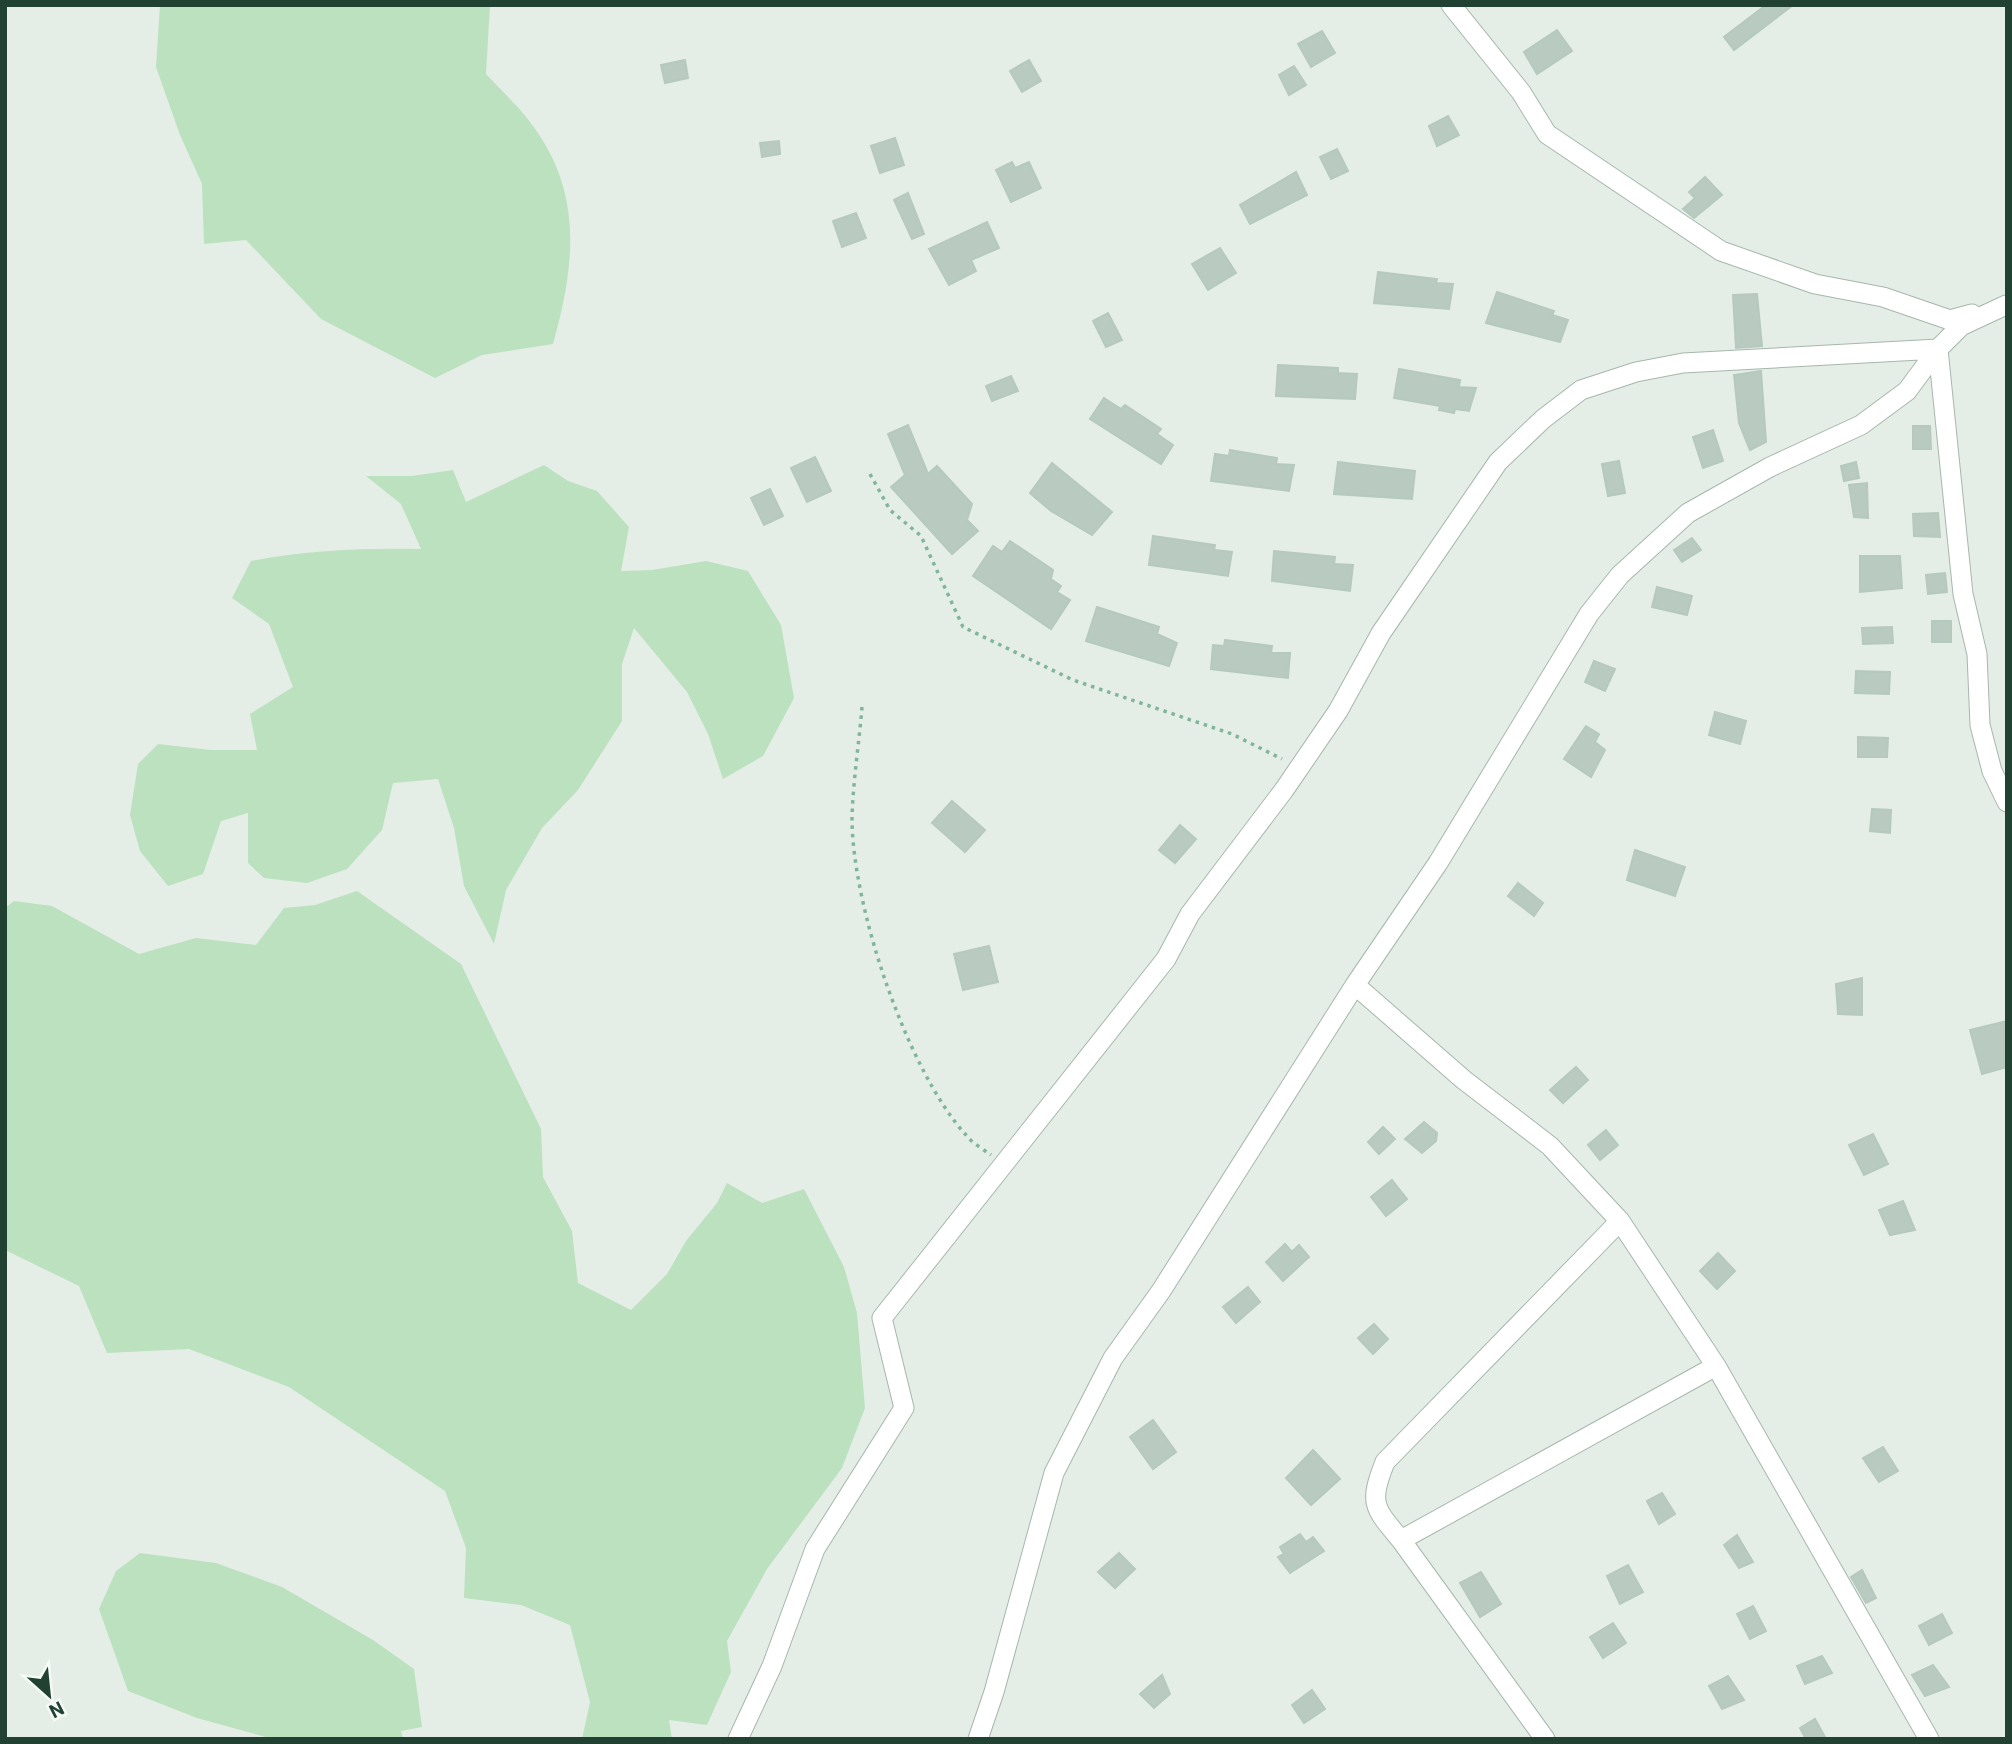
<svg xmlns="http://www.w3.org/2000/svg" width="2012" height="1744" viewBox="0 0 2012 1744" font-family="Roboto,sans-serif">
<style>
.green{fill:#bbe1be}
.building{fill:#b9cac0;stroke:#b5c9bd;stroke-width:2}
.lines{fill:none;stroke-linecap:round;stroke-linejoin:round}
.minor-casing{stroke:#a6b7ad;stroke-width:21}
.path{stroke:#81b59a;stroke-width:3.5;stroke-dasharray:3.5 5;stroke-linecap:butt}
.minor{stroke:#fff;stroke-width:19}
</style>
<rect width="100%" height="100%" fill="#e4eee7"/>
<path class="green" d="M 160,5 L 490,5 L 486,74 C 501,90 517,105 530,122 C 584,192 575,265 553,344 L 482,355 L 435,378 L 321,319 L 246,240 L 204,244 L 202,184 L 180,135 L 156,67 Z
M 544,465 L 568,481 L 597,491 L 629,527 L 621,571 L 652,570 L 706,561 L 748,571 L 781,625 L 794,698 L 763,756 L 723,779 L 708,734 L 687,692 L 634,628 L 622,664 L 622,721 L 578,790 L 542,828 L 506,890 L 494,944 L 464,886 L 454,828 L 438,779 L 393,783 L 382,830 L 347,869 L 307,883 L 264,878 L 248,863 L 248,813 L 221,821 L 203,874 L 168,886 L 140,851 L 130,815 L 138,764 L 158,744 L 211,750 L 257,750 L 250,714 L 293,687 L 269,624 L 232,598 L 251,561 C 309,550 363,548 421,549 L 401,504 L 366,476 L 412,476 L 453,470 L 466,502 Z
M 357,891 L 461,964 L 541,1129 L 543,1177 L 572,1231 L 578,1283 L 631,1310 L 667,1274 L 686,1241 L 717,1203 L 727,1183 L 762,1203 L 804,1189 L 844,1267 L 857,1313 L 865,1408 L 842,1468 L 767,1569 L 727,1641 L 731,1672 L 707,1725 L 669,1720 L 672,1739 L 582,1739 L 590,1702 L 570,1625 L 521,1605 L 464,1598 L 466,1548 L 445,1491 L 289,1387 L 189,1349 L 107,1353 L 79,1286 L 5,1250 L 5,908 L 14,901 L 52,906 L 139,954 L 196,938 L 256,945 L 284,908 L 315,905 Z
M 140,1553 L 216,1563 L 282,1587 L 373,1640 L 414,1669 L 422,1727 L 401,1731 L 403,1739 L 273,1739 L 197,1718 L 128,1691 L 99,1609 L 116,1571 Z"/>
<path class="building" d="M 1766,5 L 1793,5 L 1734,50 L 1724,37 Z
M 1557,30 L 1572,51 L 1537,74 L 1524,52 Z
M 1322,31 L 1335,53 L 1311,67 L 1298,44 Z
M 685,60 L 688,78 L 665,83 L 661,65 Z
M 1029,60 L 1041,81 L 1022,92 L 1010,71 Z
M 1294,66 L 1306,85 L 1289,95 L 1279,75 Z
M 1448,116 L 1459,135 L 1437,146 L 1429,126 Z
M 895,138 L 904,165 L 880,173 L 871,146 Z
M 779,141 L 780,154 L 762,157 L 760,143 Z
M 1337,149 L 1348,171 L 1331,179 L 1320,157 Z
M 1012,162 L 1015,168 L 1029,162 L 1041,188 L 1011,202 L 996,170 Z
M 1296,172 L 1307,195 L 1250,224 L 1240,205 Z
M 1705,177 L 1722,195 L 1694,218 L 1683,209 L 1695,198 L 1689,192 Z
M 908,193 L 924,234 L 912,239 L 894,200 Z
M 856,213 L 866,238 L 842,247 L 833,221 Z
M 987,222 L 999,248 L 971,260 L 976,271 L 949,285 L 929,249 Z
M 1220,248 L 1236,273 L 1208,290 L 1192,264 Z
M 1378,272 L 1437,279 L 1436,283 L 1453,284 L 1449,309 L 1374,303 Z
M 1497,292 L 1554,311 L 1552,315 L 1568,320 L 1560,342 L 1486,323 Z
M 1757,294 L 1762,346 L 1736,348 L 1733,295 Z
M 1108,313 L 1122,340 L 1106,347 L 1093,321 Z
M 1278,365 L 1338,368 L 1338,373 L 1357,374 L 1355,399 L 1276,396 Z
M 1399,369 L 1460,380 L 1459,387 L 1476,388 L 1469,411 L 1455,409 L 1454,413 L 1439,410 L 1440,406 L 1394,398 Z
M 1761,371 L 1766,442 L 1750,450 L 1739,423 L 1734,375 Z
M 1011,376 L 1018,391 L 992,401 L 986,386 Z
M 1104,398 L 1121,409 L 1125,405 L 1161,429 L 1157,434 L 1173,445 L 1161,464 L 1090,419 Z
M 908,425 L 928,474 L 937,466 L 972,504 L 967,520 L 978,531 L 952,554 L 891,487 L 905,475 L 888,434 Z
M 1913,426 L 1930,426 L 1931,449 L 1913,449 Z
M 1713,430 L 1723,461 L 1703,468 L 1693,437 Z
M 1230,450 L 1277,458 L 1276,464 L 1294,465 L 1289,491 L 1211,481 L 1215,454 L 1229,456 Z
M 815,457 L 831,491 L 807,502 L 791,468 Z
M 1619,461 L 1625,493 L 1608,496 L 1602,464 Z
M 1338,462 L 1415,471 L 1412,499 L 1334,494 Z
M 1856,462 L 1859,478 L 1844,481 L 1841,466 Z
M 1052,463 L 1112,512 L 1092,535 L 1051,511 L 1030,493 Z
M 1867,483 L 1868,518 L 1854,517 L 1849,485 Z
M 770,489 L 783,516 L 764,525 L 751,498 Z
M 1938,513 L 1940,537 L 1914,536 L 1913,514 Z
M 1153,536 L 1215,545 L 1214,550 L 1232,552 L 1228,576 L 1149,565 Z
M 1692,538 L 1701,550 L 1682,562 L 1674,550 Z
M 1010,541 L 1053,570 L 1051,579 L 1061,586 L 1057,592 L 1070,600 L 1051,629 L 973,576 L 993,546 L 1002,552 Z
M 1274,551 L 1335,557 L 1334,564 L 1353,565 L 1350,591 L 1272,581 Z
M 1860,556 L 1900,556 L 1902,588 L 1860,592 Z
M 1945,573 L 1947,592 L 1928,594 L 1926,575 Z
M 1657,587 L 1692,596 L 1687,615 L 1652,607 Z
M 1097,607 L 1159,627 L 1157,634 L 1177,643 L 1169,666 L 1086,641 Z
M 1932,621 L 1951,621 L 1951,642 L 1932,642 Z
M 1892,627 L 1893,643 L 1863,644 L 1862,628 Z
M 1225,640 L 1272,646 L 1271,653 L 1290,653 L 1288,678 L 1211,669 L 1213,645 L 1224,646 Z
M 1594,661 L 1615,669 L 1605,691 L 1585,682 Z
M 1856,671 L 1890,672 L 1889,694 L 1855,693 Z
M 1715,712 L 1746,721 L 1740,744 L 1709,735 Z
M 1586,726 L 1599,734 L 1595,742 L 1605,750 L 1591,777 L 1564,759 Z
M 1858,737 L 1888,738 L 1887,757 L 1858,757 Z
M 952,801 L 985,830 L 965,852 L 932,823 Z
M 1872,809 L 1891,810 L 1890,833 L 1870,831 Z
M 1180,825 L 1196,839 L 1175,863 L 1159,850 Z
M 1635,850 L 1685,867 L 1675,896 L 1627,880 Z
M 1518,883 L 1543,903 L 1534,916 L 1508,896 Z
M 989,946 L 998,982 L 963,990 L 954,954 Z
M 1862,978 L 1862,1015 L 1838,1014 L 1836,984 Z
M 2007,1021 L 2007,1067 L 1982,1074 L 1970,1030 Z
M 1576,1067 L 1588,1080 L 1563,1103 L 1550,1090 Z
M 1424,1122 L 1437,1133 L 1436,1141 L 1422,1153 L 1405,1139 Z
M 1383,1127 L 1395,1139 L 1379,1154 L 1368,1142 Z
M 1606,1130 L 1618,1145 L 1600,1160 L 1588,1145 Z
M 1873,1134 L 1888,1164 L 1864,1175 L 1849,1145 Z
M 1392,1180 L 1407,1199 L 1386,1216 L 1371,1197 Z
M 1903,1201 L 1915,1230 L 1890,1235 L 1879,1210 Z
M 1285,1244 L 1292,1252 L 1299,1245 L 1309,1257 L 1283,1281 L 1266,1262 Z
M 1718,1253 L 1735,1271 L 1717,1289 L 1700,1271 Z
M 1248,1287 L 1260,1302 L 1236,1323 L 1223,1307 Z
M 1374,1324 L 1388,1339 L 1373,1354 L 1358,1338 Z
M 1153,1420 L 1176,1452 L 1153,1469 L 1130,1437 Z
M 1883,1447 L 1898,1471 L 1879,1482 L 1863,1458 Z
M 1313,1450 L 1340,1479 L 1311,1505 L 1286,1478 Z
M 1662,1493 L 1675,1514 L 1659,1524 L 1647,1501 Z
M 1300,1534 L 1306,1542 L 1313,1537 L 1324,1551 L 1290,1573 L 1278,1557 L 1284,1554 L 1280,1547 Z
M 1737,1535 L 1753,1562 L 1739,1568 L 1724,1545 Z
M 1119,1553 L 1135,1569 L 1115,1588 L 1098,1572 Z
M 1628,1565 L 1643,1592 L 1620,1604 L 1607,1576 Z
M 1862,1570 L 1876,1598 L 1866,1603 L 1851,1577 Z
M 1481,1572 L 1501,1604 L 1480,1617 L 1460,1583 Z
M 1753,1606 L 1766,1631 L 1750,1639 L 1737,1614 Z
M 1942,1614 L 1952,1633 L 1929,1645 L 1919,1626 Z
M 1613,1623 L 1626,1643 L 1603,1658 L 1590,1637 Z
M 1822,1656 L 1832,1673 L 1805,1684 L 1797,1666 Z
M 1933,1665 L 1949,1687 L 1925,1696 L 1912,1675 Z
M 1162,1675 L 1170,1694 L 1154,1708 L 1140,1694 Z
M 1728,1676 L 1744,1700 L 1722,1709 L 1709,1686 Z
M 1312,1690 L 1325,1709 L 1304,1723 L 1292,1705 Z
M 1815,1719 L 1826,1739 L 1806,1739 L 1800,1728 Z"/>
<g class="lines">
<defs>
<path id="minor" d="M 1451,5 L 1521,92 L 1547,134 L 1721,251 L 1815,284 L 1883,297 L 1950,320 L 1972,314
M 1355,985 L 1464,1080 L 1550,1146 L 1620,1221 L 1716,1366 L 1929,1739
M 1401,1540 L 1716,1366
M 738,1739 L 772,1666 L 815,1549 L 904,1408 L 882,1318 L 1166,959 L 1190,914 L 1284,790 L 1338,711 L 1381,633 L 1498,462 L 1543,419 L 1581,390 L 1636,372 L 1683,363 L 1938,349 L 1963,594 L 1977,654 L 1980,725 L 1992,771 L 2007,802
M 978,1739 L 994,1692 L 1054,1473 L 1113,1358 L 1161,1291 L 1355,985 L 1438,863 L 1589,614 L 1620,575 L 1688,513 L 1770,467 L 1861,425 L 1907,391 L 1938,349 L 1961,326 L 2006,305
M 1545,1739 L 1401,1540 C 1373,1507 1369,1503 1385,1462 L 1620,1221"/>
</defs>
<use href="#minor" class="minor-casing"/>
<path class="path" d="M 870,474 L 890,510 L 921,536 L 963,627 L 1073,680 L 1232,734 L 1282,759
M 862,707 C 859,744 853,781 852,818 C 852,906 907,1070 966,1135 C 972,1143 983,1149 991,1155"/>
<use href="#minor" class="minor"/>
</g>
<rect width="2012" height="1744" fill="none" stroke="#214232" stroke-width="14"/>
<g transform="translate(49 1695) rotate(153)" stroke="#f5faf6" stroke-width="5" paint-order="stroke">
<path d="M0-5L12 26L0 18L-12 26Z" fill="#214232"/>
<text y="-10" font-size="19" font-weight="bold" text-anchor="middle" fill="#214232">N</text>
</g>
</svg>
